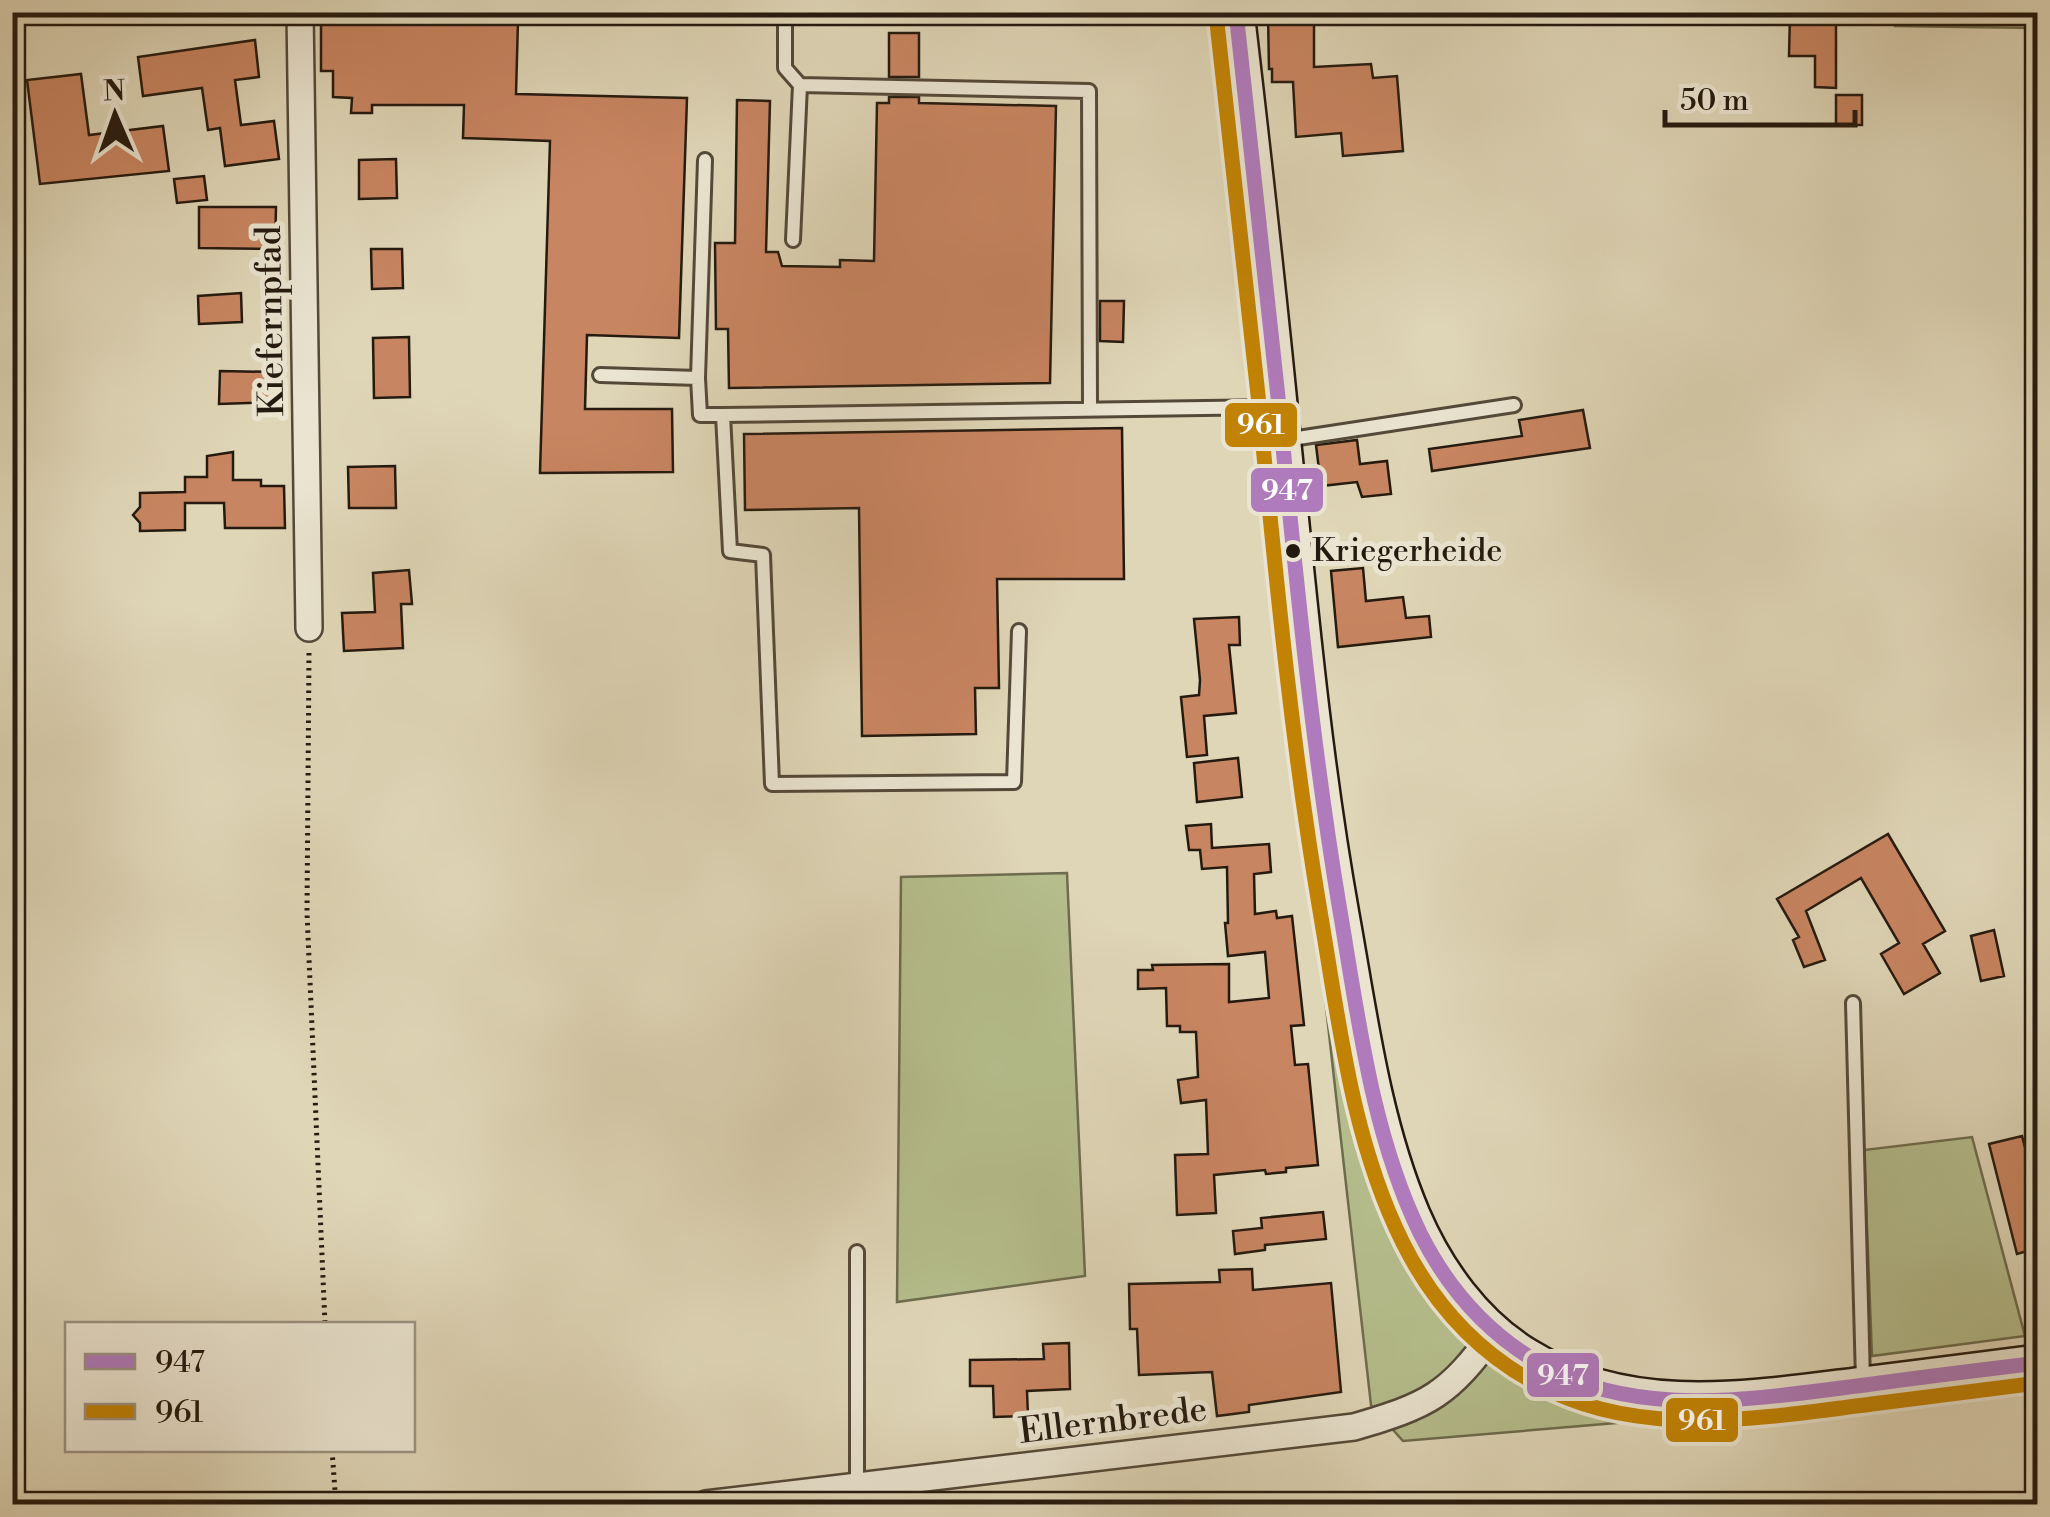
<svg xmlns="http://www.w3.org/2000/svg" width="2050" height="1517" viewBox="0 0 2050 1517" font-family="'Libre Bodoni',serif">
<style>
.green{fill:#b5bd8c;stroke:#6d6c4e;stroke-width:2.5}
.building{fill:#c88561;stroke:#251a0f;stroke-width:2.5}
.lines{fill:none;stroke-linecap:round;stroke-linejoin:round}
.lane-casing{stroke:#544939;stroke-width:18}
.street-casing{stroke:#544939;stroke-width:30}
.secondary-casing{stroke:#251a0f;stroke-width:40}
.path{stroke:#251a0f;stroke-width:5;stroke-dasharray:2.5 5;stroke-linecap:butt}
.lane{stroke:#eae4d0;stroke-width:12}
.street{stroke:#eae4d0;stroke-width:25}
.secondary{stroke:#eae4d0;stroke-width:35}
.bus-1-casing{stroke:#eae4d0;stroke-width:22}
.bus-2-casing{stroke:#eae4d0;stroke-width:22}
.bus-1{stroke:#b07bbd;stroke-width:15}
.bus-2{stroke:#c28304;stroke-width:15}
.bus-dot{fill:#251a0f;stroke:#eae4d0;stroke-width:4}
.labels{text-anchor:middle;dominant-baseline:central;stroke-width:10;stroke-linejoin:round;paint-order:stroke}
.bus-label{font-size:32px;fill:#251a0f;stroke:#eae4d0;text-anchor:start}
.street-label{font-size:35px;fill:#251a0f;stroke:#eae4d0}
.line-badge{stroke:#eae4d0;stroke-width:4}
.badge-label{font-size:28px;text-anchor:middle;font-weight:bold;fill:#fff}
</style>
<rect width="100%" height="100%" fill="#dfd6b7"/>
<filter id="stains"><feTurbulence type="fractalNoise" baseFrequency=".002" numOctaves="4"/><feColorMatrix values="0 0 0 0 .2 0 0 0 0 .09 0 0 0 0 .02 0 0 0 .5 -.17"/></filter>
<radialGradient id="worn" r=".72"><stop offset=".6" stop-color="#630" stop-opacity="0"/><stop offset="1" stop-color="#630" stop-opacity=".3"/></radialGradient>
<path class="green" d="M 1894,13 L 2037,13 L 2037,28 L 1895,26 Z
M 1067,873 L 1085,1276 L 897,1302 L 901,877 Z
M 1321,963 L 1348,1099 L 1380,1201 L 1401,1259 L 1442,1317 L 1463,1338 L 1519,1369 L 1664,1419 L 1403,1441 L 1371,1405 Z
M 1972,1137 L 2025,1336 L 1872,1356 L 1864,1150 Z"/>
<path class="building" d="M 321,12 L 461,12 L 463,23 L 518,21 L 516,94 L 687,98 L 679,338 L 587,335 L 585,409 L 672,409 L 673,472 L 540,473 L 550,141 L 463,138 L 464,105 L 372,105 L 372,113 L 351,113 L 352,98 L 333,97 L 333,71 L 321,71 Z
M 1790,15 L 1836,16 L 1836,88 L 1815,87 L 1815,56 L 1789,56 Z
M 1268,16 L 1314,16 L 1314,67 L 1371,64 L 1373,78 L 1397,76 L 1403,151 L 1343,156 L 1341,133 L 1296,137 L 1293,82 L 1272,82 L 1272,69 L 1269,69 Z
M 889,33 L 919,33 L 919,77 L 889,77 Z
M 255,40 L 259,77 L 235,80 L 241,125 L 274,121 L 279,159 L 225,166 L 220,128 L 208,130 L 202,88 L 143,96 L 138,57 Z
M 81,74 L 89,135 L 163,126 L 169,171 L 40,184 L 27,80 Z
M 1836,95 L 1862,95 L 1862,125 L 1836,125 Z
M 889,97 L 919,97 L 919,103 L 1056,106 L 1050,383 L 729,388 L 728,329 L 716,329 L 715,243 L 735,243 L 737,100 L 770,101 L 766,252 L 778,252 L 782,266 L 840,267 L 840,260 L 874,261 L 877,103 L 889,103 Z
M 396,159 L 397,198 L 359,199 L 359,160 Z
M 204,176 L 207,200 L 177,203 L 174,179 Z
M 199,207 L 276,207 L 275,249 L 199,248 Z
M 371,249 L 402,249 L 403,288 L 372,289 Z
M 241,293 L 242,322 L 199,324 L 198,296 Z
M 1100,301 L 1124,301 L 1123,342 L 1100,341 Z
M 409,337 L 410,397 L 374,398 L 373,338 Z
M 220,371 L 277,372 L 276,402 L 219,404 Z
M 1583,410 L 1590,448 L 1432,471 L 1429,449 L 1522,436 L 1519,420 Z
M 1122,428 L 1124,579 L 997,579 L 999,688 L 975,688 L 976,734 L 862,736 L 859,508 L 745,510 L 744,434 Z
M 1357,440 L 1360,464 L 1387,461 L 1391,494 L 1362,497 L 1357,482 L 1321,486 L 1316,445 Z
M 233,452 L 233,480 L 261,480 L 261,486 L 284,486 L 285,528 L 225,528 L 224,503 L 185,503 L 185,530 L 140,531 L 140,523 L 133,515 L 140,507 L 140,493 L 185,492 L 185,477 L 207,477 L 207,456 Z
M 395,466 L 396,508 L 349,508 L 348,467 Z
M 1363,568 L 1366,601 L 1403,597 L 1406,618 L 1429,616 L 1431,637 L 1338,647 L 1331,571 Z
M 409,570 L 412,604 L 401,604 L 403,648 L 344,651 L 342,613 L 375,612 L 373,573 Z
M 1239,617 L 1240,645 L 1229,645 L 1236,713 L 1204,716 L 1207,755 L 1187,757 L 1181,697 L 1199,695 L 1200,680 L 1194,619 Z
M 1238,758 L 1242,797 L 1197,802 L 1194,763 Z
M 1211,824 L 1212,848 L 1269,844 L 1271,872 L 1254,874 L 1255,914 L 1276,911 L 1277,918 L 1292,916 L 1304,1025 L 1291,1026 L 1295,1065 L 1308,1064 L 1318,1165 L 1286,1168 L 1286,1172 L 1266,1174 L 1265,1170 L 1214,1175 L 1216,1213 L 1177,1215 L 1175,1155 L 1208,1154 L 1206,1100 L 1181,1103 L 1178,1080 L 1198,1077 L 1196,1032 L 1180,1032 L 1180,1026 L 1167,1026 L 1166,988 L 1138,989 L 1138,970 L 1153,970 L 1152,965 L 1229,964 L 1229,1002 L 1269,998 L 1265,952 L 1228,956 L 1225,923 L 1228,923 L 1227,867 L 1202,869 L 1200,850 L 1189,850 L 1186,826 Z
M 1888,834 L 1945,931 L 1923,944 L 1940,973 L 1904,994 L 1881,954 L 1899,943 L 1861,878 L 1806,911 L 1825,960 L 1804,967 L 1793,940 L 1799,937 L 1777,899 Z
M 1994,930 L 2004,976 L 1981,981 L 1971,936 Z
M 2022,1136 L 2038,1197 L 2038,1248 L 2017,1254 L 1989,1144 Z
M 1323,1212 L 1326,1239 L 1265,1245 L 1265,1250 L 1235,1254 L 1233,1231 L 1262,1228 L 1261,1218 Z
M 1252,1269 L 1253,1290 L 1331,1283 L 1341,1392 L 1249,1405 L 1249,1412 L 1217,1416 L 1212,1372 L 1139,1375 L 1137,1329 L 1130,1329 L 1129,1284 L 1220,1282 L 1219,1270 Z
M 1069,1343 L 1070,1389 L 1027,1391 L 1028,1416 L 994,1417 L 993,1386 L 970,1386 L 970,1360 L 1044,1359 L 1043,1344 Z"/>
<g class="lines">
<defs>
<path id="lane" d="M 785,12 L 785,68 L 800,85 L 1089,91 L 1090,408
M 793,240 L 800,85
M 600,375 L 698,378 L 705,160
M 698,378 L 700,415 L 723,415
M 1285,440 L 1514,405
M 1019,631 L 1014,782 L 772,784 L 763,555 L 730,551 L 723,415 L 1277,407
M 1853,1003 L 1863,1380
M 857,1252 L 857,1486"/>
<path id="street" d="M 300,12 L 309,628
M 706,1504 L 1354,1427 C 1429,1405 1448,1396 1495,1331"/>
<path id="secondary" d="M 1236,12 C 1253,157 1269,301 1283,445 C 1299,602 1313,759 1341,915 C 1359,1015 1372,1121 1412,1215 C 1436,1271 1474,1324 1526,1356 C 1627,1419 1744,1400 1855,1386 C 1916,1378 1977,1371 2038,1363"/>
</defs>
<use href="#lane" class="lane-casing"/>
<use href="#street" class="street-casing"/>
<use href="#secondary" class="secondary-casing"/>
<path class="path" d="M 309,653 L 307,913 L 325,1324
M 332,1450 L 336,1504"/>
<use href="#lane" class="lane"/>
<use href="#street" class="street"/>
<use href="#secondary" class="secondary"/>
<defs>
<path id="bus-1" d="M 1236,12 C 1251,141 1265,269 1278,397 C 1295,567 1311,737 1339,905 C 1358,1015 1371,1132 1420,1233 C 1451,1295 1497,1344 1560,1374 C 1654,1418 1766,1397 1865,1385 C 1922,1377 1980,1370 2038,1363"/>
<path id="bus-2" d="M 1216,14 C 1231,141 1245,268 1258,395 C 1275,567 1291,740 1320,911 C 1339,1022 1352,1141 1403,1243 C 1436,1309 1486,1361 1553,1392 C 1651,1438 1769,1417 1872,1404 C 1927,1397 1982,1390 2038,1383"/>
</defs>
<use href="#bus-1" class="bus-1-casing"/>
<use href="#bus-2" class="bus-2-casing"/>
<use href="#bus-1" class="bus-1"/>
<use href="#bus-2" class="bus-2"/>
</g>
<circle class="bus-dot" cx="1293" cy="551" r="9"/>
<g class="labels">
<g class="bus-label">
<text x="1312" y="551">Kriegerheide</text>
</g>
<g class="street-label">
<text transform="translate(271 321) rotate(-91)">Kiefernpfad</text>
<text transform="translate(1113 1421) rotate(-7)">Ellernbrede</text>
</g>
</g>
<g class="line-badge">
<rect x="1223" y="401" width="76" height="48" rx="10" fill="#c28304"/>
<rect x="1249" y="466" width="76" height="48" rx="10" fill="#b07bbd"/>
<rect x="1525" y="1351" width="76" height="48" rx="10" fill="#b07bbd"/>
<rect x="1664" y="1396" width="76" height="48" rx="10" fill="#c28304"/>
</g>
<g class="badge-label">
<text x="1261" y="434">961</text>
<text x="1287" y="500">947</text>
<text x="1563" y="1385">947</text>
<text x="1702" y="1430">961</text>
</g>
<rect width="2050" height="1517" fill="none" stroke="#dfd6b7" stroke-width="50"/>
<rect x="15" y="15" width="2020" height="1487" fill="none" stroke="#251a0f" stroke-width="5"/>
<rect x="25" y="25" width="2000" height="1467" fill="none" stroke="#251a0f" stroke-width="2.5"/>
<rect x="65" y="1322" width="350" height="130" fill="#eae4d0" stroke="#9b9383" stroke-width="2.5"/>
<rect x="85" y="1354" width="50" height="15" fill="#b07bbd" stroke="#9b9383" stroke-width="2.5"/>
<text x="155" y="1372" font-size="30" fill="#251a0f">947</text>
<rect x="85" y="1404" width="50" height="15" fill="#c28304" stroke="#9b9383" stroke-width="2.5"/>
<text x="155" y="1422" font-size="30" fill="#251a0f">961</text>
<g transform="translate(115 115) rotate(358)" stroke="#eae4d0" stroke-width="8" paint-order="stroke">
<path d="M0-8L18 38L0 25L-18 38Z" fill="#251a0f"/>
<text y="-15" font-size="28" font-weight="bold" text-anchor="middle" fill="#251a0f">N</text>
</g>
<path d="M1665 110v15h190v-15" fill="none" stroke="#251a0f" stroke-width="5"/>
<text x="1680" y="110" font-size="30" fill="#251a0f" stroke="#eae4d0" stroke-width="8" paint-order="stroke">50 m</text>
<rect width="100%" height="100%" filter="url(#stains)"/>
<rect width="100%" height="100%" fill="url(#worn)"/>
</svg>
